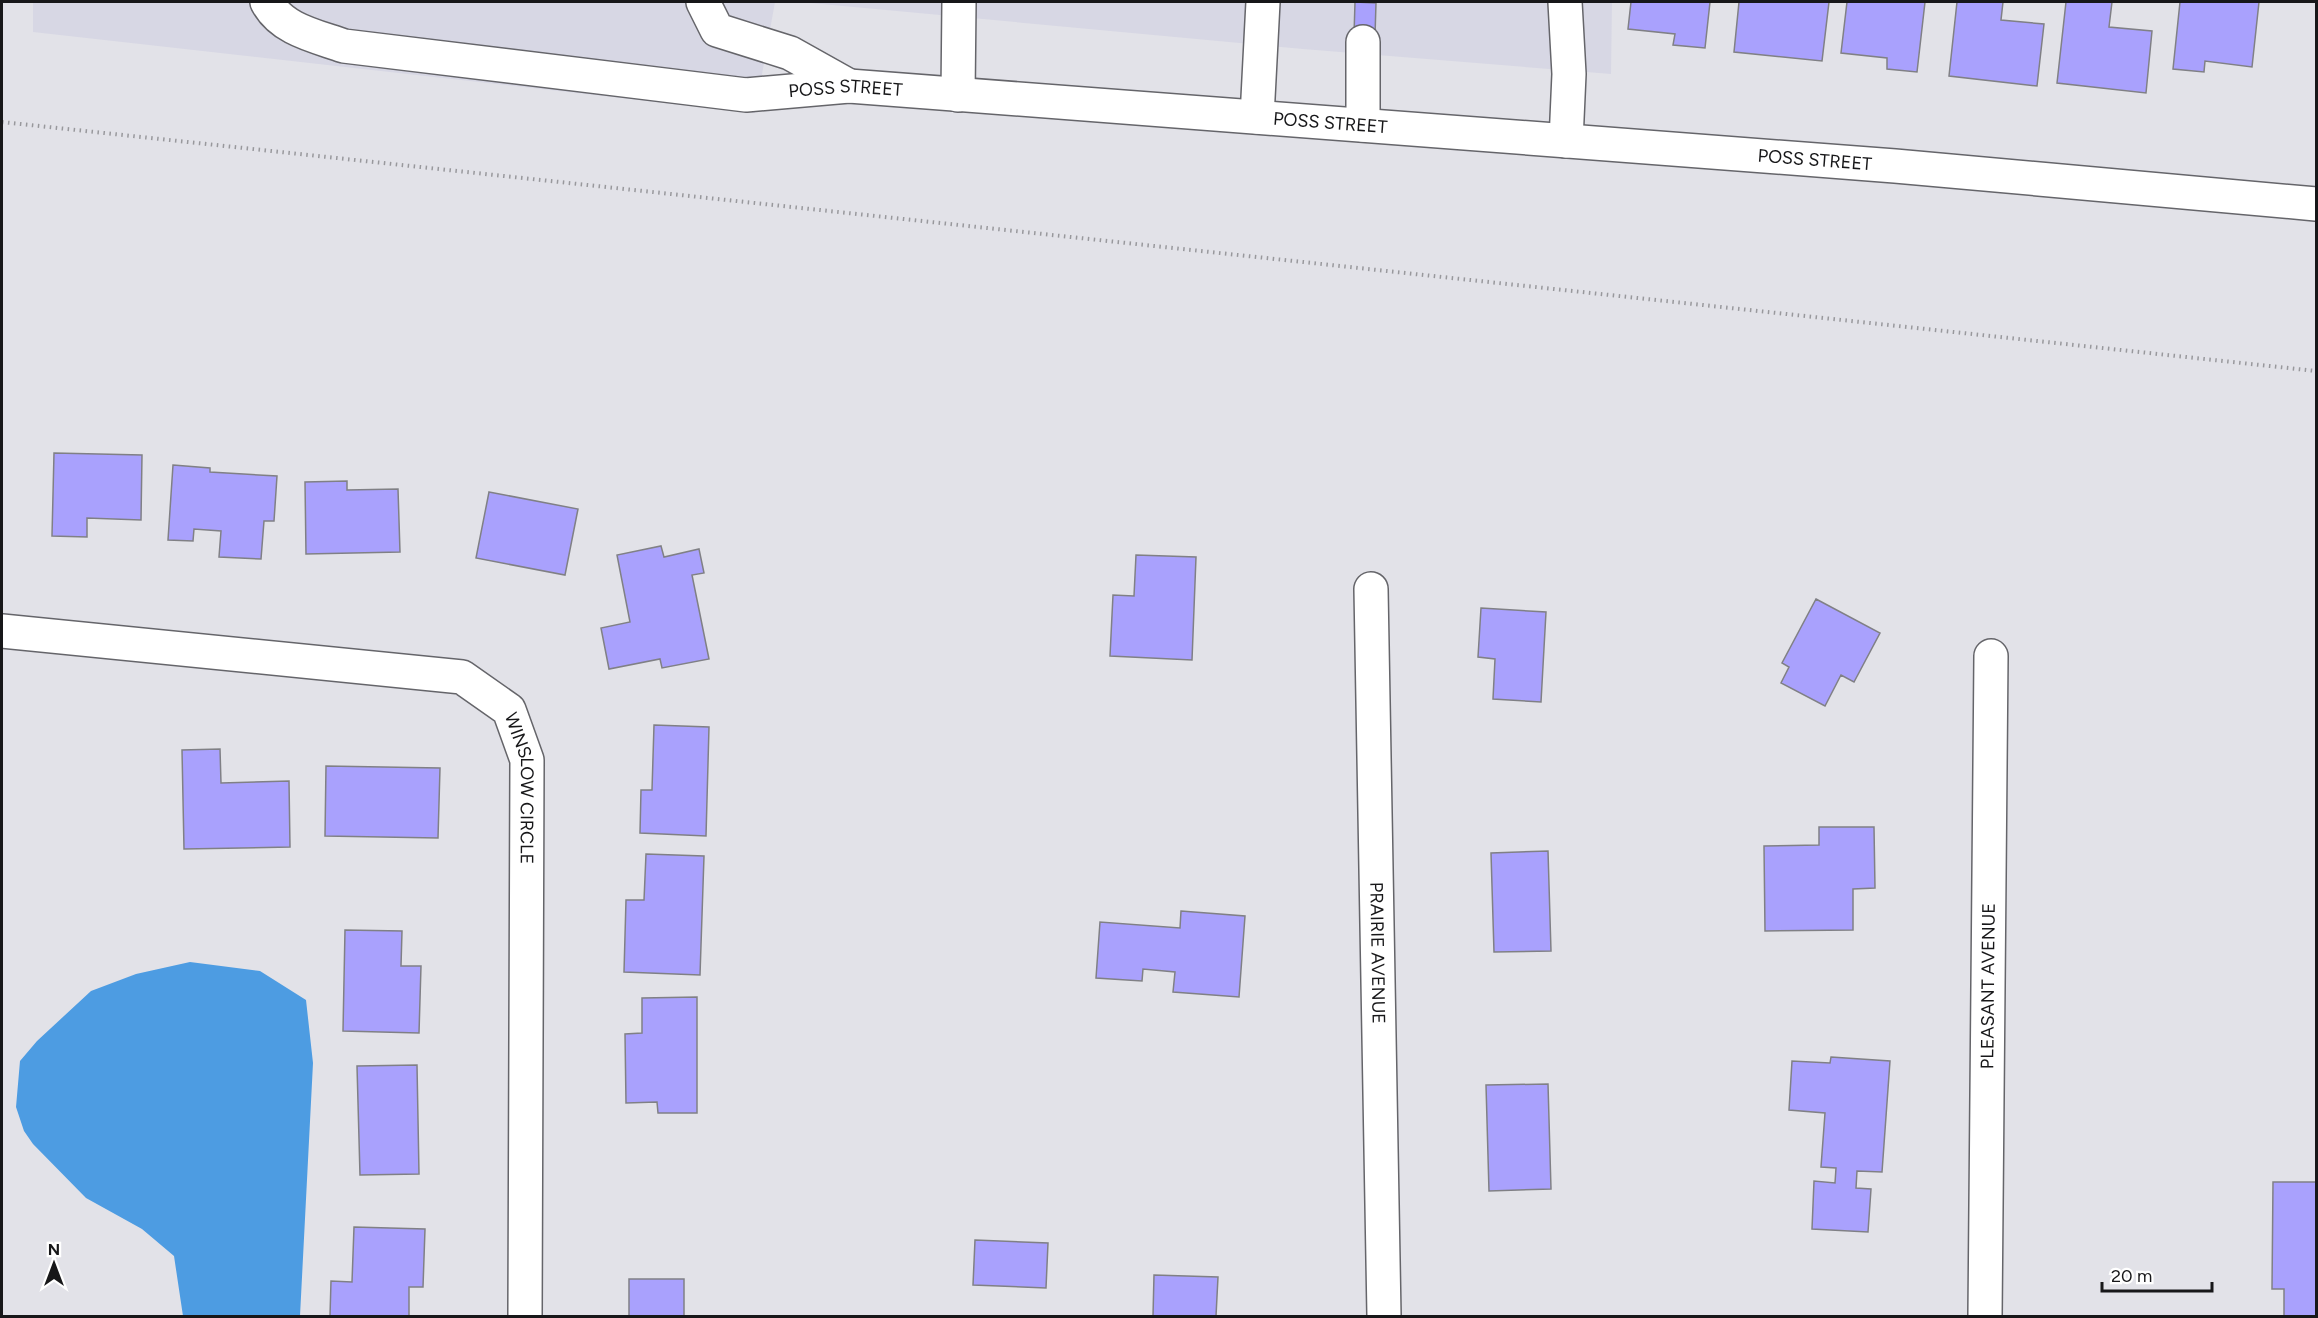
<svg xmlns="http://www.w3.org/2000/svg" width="2318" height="1318" viewBox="0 0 2318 1318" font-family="Figtree,sans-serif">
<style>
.built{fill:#d7d7e4}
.water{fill:#4d9ce2}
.building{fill:#a9a1fd;stroke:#808085;stroke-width:1.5}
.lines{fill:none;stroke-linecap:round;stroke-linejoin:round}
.minor-casing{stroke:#65656a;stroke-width:36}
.path{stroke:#98989c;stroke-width:4;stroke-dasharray:1.5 4.5;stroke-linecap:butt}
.minor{stroke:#fff;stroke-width:33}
.labels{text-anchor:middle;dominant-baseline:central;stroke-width:4.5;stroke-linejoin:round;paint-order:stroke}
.street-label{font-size:18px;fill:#171719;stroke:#fff}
</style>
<rect width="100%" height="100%" fill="#e2e2e8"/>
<path class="built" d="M 33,2 L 775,2 L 755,113 L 33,32 Z
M 800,2 L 1612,2 L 1611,74 L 1303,49 Z"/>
<path class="water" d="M 190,962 L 260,971 L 306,1000 L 313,1063 L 300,1316 L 183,1316 L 174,1256 L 142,1229 L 86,1198 L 33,1144 L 24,1131 L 16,1107 L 20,1061 L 37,1041 L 91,991 L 136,974 Z"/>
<path class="building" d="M 1355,2 L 1376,3 L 1375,36 L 1354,35 Z
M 1631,2 L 1710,2 L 1705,48 L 1673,45 L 1675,34 L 1628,29 Z
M 1739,2 L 1829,2 L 1822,61 L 1734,52 Z
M 1847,2 L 1925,2 L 1917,72 L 1887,69 L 1887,58 L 1841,53 Z
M 1957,2 L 2003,2 L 2001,20 L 2044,24 L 2037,86 L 1949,76 Z
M 2066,2 L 2112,2 L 2109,27 L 2152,31 L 2146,93 L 2057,83 Z
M 2180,2 L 2259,2 L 2252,67 L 2205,61 L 2204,72 L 2173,69 Z
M 54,453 L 142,455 L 141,520 L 87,518 L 87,537 L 52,536 Z
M 173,465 L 210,468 L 210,472 L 277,476 L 274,521 L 264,521 L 261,559 L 219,557 L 221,531 L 194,529 L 193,541 L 168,540 Z
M 347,481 L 347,490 L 398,489 L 400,552 L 306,554 L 305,482 Z
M 489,492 L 578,509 L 565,575 L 476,558 Z
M 661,546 L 664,557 L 699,549 L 704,573 L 692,575 L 709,659 L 662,668 L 660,659 L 609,669 L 601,628 L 630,622 L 617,555 Z
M 1136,555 L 1196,557 L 1192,660 L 1110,656 L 1113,595 L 1134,596 Z
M 1816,599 L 1880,633 L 1854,682 L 1841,675 L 1825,706 L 1781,683 L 1789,667 L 1782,663 Z
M 1481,608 L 1546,612 L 1541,702 L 1493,699 L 1495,659 L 1478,657 Z
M 654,725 L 709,727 L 706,836 L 640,833 L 641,790 L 652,790 Z
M 220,749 L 221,783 L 289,781 L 290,847 L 184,849 L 182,750 Z
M 326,766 L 440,768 L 438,838 L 325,836 Z
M 1819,827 L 1874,827 L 1875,888 L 1853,889 L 1853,930 L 1765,931 L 1764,846 L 1819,845 Z
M 1548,851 L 1551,951 L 1494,952 L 1491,853 Z
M 646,854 L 704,856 L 700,975 L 624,972 L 626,900 L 644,900 Z
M 1181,911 L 1245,916 L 1239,997 L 1173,992 L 1175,972 L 1143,969 L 1142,981 L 1096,978 L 1100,922 L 1180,928 Z
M 345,930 L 402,931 L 401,966 L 421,966 L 419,1033 L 343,1031 Z
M 697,997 L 697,1113 L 658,1113 L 657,1102 L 626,1103 L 625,1034 L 642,1033 L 642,998 Z
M 1831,1057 L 1890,1061 L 1882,1172 L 1857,1171 L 1856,1188 L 1871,1189 L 1868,1232 L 1812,1229 L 1814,1181 L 1835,1183 L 1836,1168 L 1821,1167 L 1825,1113 L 1789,1110 L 1792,1061 L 1830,1063 Z
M 417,1065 L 419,1174 L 360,1175 L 357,1066 Z
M 1548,1084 L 1551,1189 L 1489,1191 L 1486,1085 Z
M 2273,1182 L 2316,1182 L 2316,1316 L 2284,1316 L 2284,1289 L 2272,1289 Z
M 354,1227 L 425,1229 L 423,1287 L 409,1287 L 409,1316 L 330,1316 L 331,1281 L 352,1282 Z
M 975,1240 L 1048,1243 L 1046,1288 L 973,1285 Z
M 1154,1275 L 1218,1277 L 1216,1316 L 1153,1316 Z
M 629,1279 L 684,1279 L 684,1316 L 629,1316 Z"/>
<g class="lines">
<defs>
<g id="minor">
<path id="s1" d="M 267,2 C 282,30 316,36 344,46 L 746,95 L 849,86 L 1895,166 L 2316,204"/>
<path d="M 703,2 L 717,30 L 790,53 L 849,86"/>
<path d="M 1565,2 L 1569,74 L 1566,141"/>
<path d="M 958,95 L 959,2"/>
<path d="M 1257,117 L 1263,2"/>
<path d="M 1363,125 L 1363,42"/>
<path id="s2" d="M 1371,589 L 1384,1316"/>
<path id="s3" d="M 2,631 L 462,677 L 509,710 L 527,760 L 525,1316"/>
<path id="s4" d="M 1985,1316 L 1991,656"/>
</g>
</defs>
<use href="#minor" class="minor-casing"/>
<path class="path" d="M 2,122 L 2316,371"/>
<use href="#minor" class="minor"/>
</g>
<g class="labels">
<g class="street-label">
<text stroke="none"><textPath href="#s1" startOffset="596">POSS STREET</textPath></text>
<text stroke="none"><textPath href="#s1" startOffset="1082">POSS STREET</textPath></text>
<text stroke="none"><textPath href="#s1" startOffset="1568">POSS STREET</textPath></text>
<text stroke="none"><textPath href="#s3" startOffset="600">WINSLOW CIRCLE</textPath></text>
<text stroke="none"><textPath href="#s2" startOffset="364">PRAIRIE AVENUE</textPath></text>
<text stroke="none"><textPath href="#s4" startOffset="330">PLEASANT AVENUE</textPath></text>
</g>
</g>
<rect width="2318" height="1318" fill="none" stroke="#171719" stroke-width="6"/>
<g transform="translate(54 1264)" stroke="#ffffff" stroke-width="4.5" paint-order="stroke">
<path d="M0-4.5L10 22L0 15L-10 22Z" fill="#171719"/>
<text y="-9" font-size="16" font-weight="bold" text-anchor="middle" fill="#171719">N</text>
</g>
<path d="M2102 1282v9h110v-9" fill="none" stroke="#171719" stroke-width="3"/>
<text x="2111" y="1282" font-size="18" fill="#171719" stroke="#ffffff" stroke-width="4.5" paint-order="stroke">20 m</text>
</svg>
